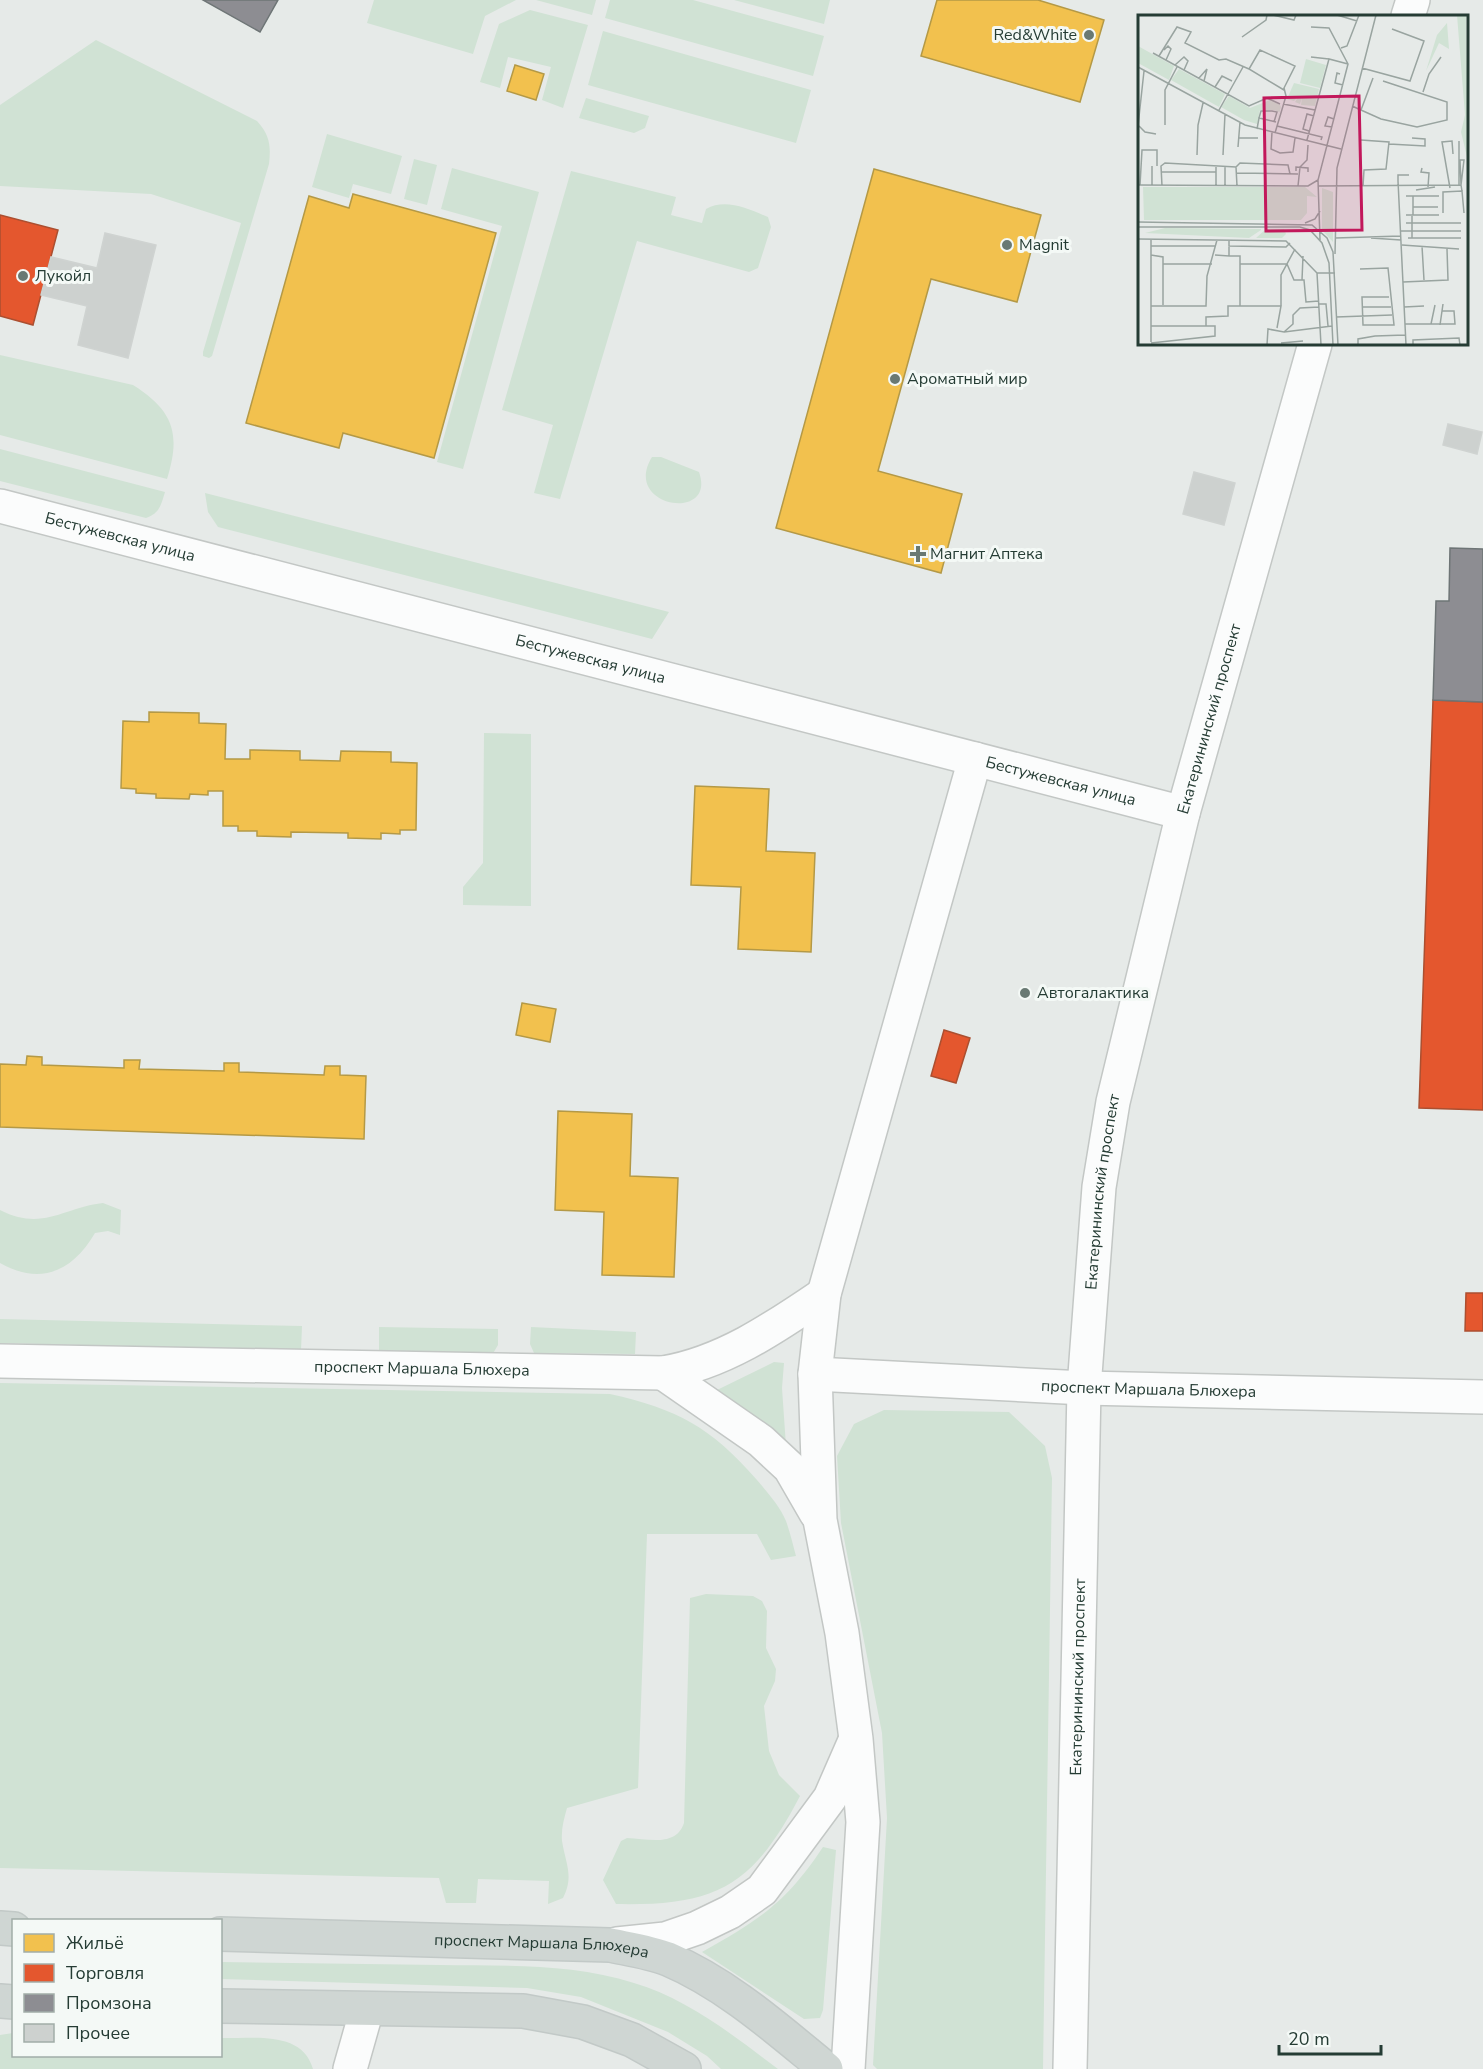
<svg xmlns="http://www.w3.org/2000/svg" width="1483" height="2069" viewBox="0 0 1483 2069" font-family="'Nunito Sans',sans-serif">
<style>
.green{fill:#d0e2d4}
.homes{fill:#f2c14e;stroke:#b49946;stroke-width:1.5}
.shops{fill:#e4572e;stroke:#ab4f30;stroke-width:1.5}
.industry{fill:#8d8d92;stroke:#6e7576;stroke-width:1.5}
.building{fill:#cdd1cf;stroke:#cfd3d1;stroke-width:1.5}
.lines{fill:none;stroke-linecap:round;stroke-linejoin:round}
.minor-casing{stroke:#c3c7c5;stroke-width:36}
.major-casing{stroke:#c2c9c7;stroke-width:36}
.minor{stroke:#fbfcfc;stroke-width:33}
.major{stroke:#cfd6d3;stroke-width:33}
.poi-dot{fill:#697973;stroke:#f4f9f6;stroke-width:2}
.labels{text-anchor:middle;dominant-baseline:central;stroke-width:6;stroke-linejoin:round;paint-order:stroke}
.poi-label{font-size:16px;fill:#253c34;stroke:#f4f9f6;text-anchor:start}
.street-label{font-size:16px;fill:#253c34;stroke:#f4f9f6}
.inset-road{fill:none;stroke:#99a4a0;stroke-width:1.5}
.view{fill:#c2185b;fill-opacity:0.15;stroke:#c2185b;stroke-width:3}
.inset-edge{fill:none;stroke:#253c34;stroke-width:3}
</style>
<rect width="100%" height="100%" fill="#e6eae8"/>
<path class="green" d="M 374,0 L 516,0 L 485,16 L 473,54 L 367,23 Z
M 536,0 L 596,0 L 592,15 Z
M 610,0 L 693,0 L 824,36 L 813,76 L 605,18 Z
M 734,0 L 830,0 L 824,24 Z
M 530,10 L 588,25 L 563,108 L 542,100 L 551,67 L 508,57 L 500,88 L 480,82 L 499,24 Z
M 603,31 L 811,90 L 796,143 L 588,85 Z
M 96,40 L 257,121 C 270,135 271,146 269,164 L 212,356 L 209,358 L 203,356 L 203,352 L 241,223 L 151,194 L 0,186 L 0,105 Z
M 586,98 L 649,116 L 645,128 L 634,133 L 579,118 Z
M 327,134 L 402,156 L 391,194 L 353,184 L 349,198 L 312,187 Z
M 414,159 L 437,165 L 427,205 L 404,199 Z
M 452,168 L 539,192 L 463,469 L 437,462 L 502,226 L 441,209 Z
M 571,171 L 676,197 L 671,215 L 702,223 L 706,209 C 726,198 748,209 768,217 L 771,227 L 758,268 L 749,272 L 637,241 L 560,499 L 534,493 L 553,425 L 502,410 Z
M 0,355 L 133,385 C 174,411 181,434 167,479 L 0,435 Z
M 0,449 L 165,492 C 161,505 160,513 146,518 L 0,481 Z
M 652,457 L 661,457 L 699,472 C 717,523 621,507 652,457 Z
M 205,493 L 669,612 L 652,639 L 218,527 L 208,512 Z
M 484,733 L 531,734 L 531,906 L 463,905 L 463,887 L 483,863 Z
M 103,1203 L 121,1210 L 120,1235 L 108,1231 L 95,1233 C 73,1271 41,1286 0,1263 L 0,1210 C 43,1232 64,1207 103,1203 Z
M 0,1319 L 302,1326 L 301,1350 L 0,1343 Z
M 379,1327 L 498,1329 L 498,1345 L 492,1355 L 379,1352 Z
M 531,1327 L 636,1332 L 635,1354 L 534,1353 L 530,1344 Z
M 774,1362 L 784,1363 L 782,1388 L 786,1446 L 717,1390 Z
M 0,1383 L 610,1394 C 677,1409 711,1427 757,1480 C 767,1492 780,1506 786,1521 C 790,1532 793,1545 796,1556 L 771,1560 L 757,1534 L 647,1534 L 638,1788 L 567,1808 C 564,1819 561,1829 562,1841 C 566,1865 574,1876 563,1898 L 548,1904 L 549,1881 L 478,1879 L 476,1903 L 446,1903 L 439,1878 L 0,1868 Z
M 884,1410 L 1009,1412 L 1045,1446 L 1052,1478 L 1043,2069 L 877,2069 L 873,2065 L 887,1818 L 882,1733 L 841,1523 L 837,1456 L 854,1424 Z
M 706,1594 L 753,1596 L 762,1601 L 767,1611 L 766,1648 L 776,1669 L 775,1681 L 764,1706 L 769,1751 L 779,1775 L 800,1796 C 753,1886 717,1906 616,1904 L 603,1880 L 621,1841 L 627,1838 C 649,1839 676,1847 684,1823 L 690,1598 Z
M 823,1847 L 836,1850 L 823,2010 L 820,2018 L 804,2019 L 702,1952 C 759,1920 786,1903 823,1847 Z
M 221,1962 C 294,1963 367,1964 440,1965 C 505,1966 571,1963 634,1983 C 688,1999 734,2036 778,2069 L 721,2069 L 707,2056 L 668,2032 L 581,1997 L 527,1988 L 221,1979 Z
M 13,2033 L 14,2056 L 220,2056 L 221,2038 C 253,2039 302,2030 313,2069 L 0,2069 L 0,2035 Z"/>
<path class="homes" d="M 937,0 L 1038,0 L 1104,20 L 1080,102 L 921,56 Z
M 515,65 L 544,74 L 536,100 L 507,91 Z
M 874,169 L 1041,215 L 1017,302 L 931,279 L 878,471 L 962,494 L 941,573 L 776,528 Z
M 353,194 L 496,233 L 434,458 L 343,433 L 339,448 L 246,423 L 309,196 L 349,208 Z
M 149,712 L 199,713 L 199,723 L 226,724 L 225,759 L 250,759 L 250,750 L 300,751 L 300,760 L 340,761 L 341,751 L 391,752 L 391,762 L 417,763 L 416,830 L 400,830 L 400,834 L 381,833 L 381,839 L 348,838 L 348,833 L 291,832 L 291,837 L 257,836 L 257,831 L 238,831 L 238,826 L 223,826 L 223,791 L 208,791 L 208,795 L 190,794 L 189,799 L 156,798 L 156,794 L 136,793 L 136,789 L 121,788 L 123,721 L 149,722 Z
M 695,786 L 769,789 L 766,851 L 815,853 L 811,952 L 738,949 L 741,887 L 691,885 Z
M 522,1003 L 556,1009 L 550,1042 L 516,1035 Z
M 27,1056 L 42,1057 L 42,1065 L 124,1068 L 124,1060 L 140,1060 L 139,1069 L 224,1071 L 224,1063 L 239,1063 L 239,1072 L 324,1075 L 325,1066 L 340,1066 L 340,1075 L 366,1076 L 364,1139 L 0,1127 L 0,1064 L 26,1065 Z
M 558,1111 L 632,1114 L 630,1176 L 678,1178 L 674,1277 L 602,1275 L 604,1212 L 555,1210 Z"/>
<path class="shops" d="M 0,215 L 58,230 L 33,325 L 0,316 Z
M 1433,700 L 1483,702 L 1483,1110 L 1419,1108 Z
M 944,1030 L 970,1038 L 956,1083 L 931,1076 Z
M 1466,1293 L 1483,1293 L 1483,1331 L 1465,1331 Z"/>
<path class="industry" d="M 203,0 L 278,0 L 260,32 Z
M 1450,548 L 1483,549 L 1483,702 L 1433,700 L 1436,601 L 1449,601 Z"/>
<path class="building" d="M 105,233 L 156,245 L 128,358 L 78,345 L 87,306 L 41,295 L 51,257 L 97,268 Z
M 1448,424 L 1482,432 L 1477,454 L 1443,445 Z
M 1194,472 L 1235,483 L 1224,525 L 1183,514 Z"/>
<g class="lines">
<defs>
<g id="minor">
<path d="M 1408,16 L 1413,0"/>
<path id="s1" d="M 0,506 L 1183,813"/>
<path id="s2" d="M 0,1361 L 663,1373 C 723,1363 774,1328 824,1294"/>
<path d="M 663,1373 L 761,1441 L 790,1468 L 816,1513"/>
<path id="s3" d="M 815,1374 L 1084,1388 L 1483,1397"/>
<path d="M 617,1944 L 665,1939 L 697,1928 L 730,1912 L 762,1890 L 830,1798 L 854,1743"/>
<path d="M 350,2069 L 367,2009"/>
<path d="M 848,2069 L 863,1822 L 856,1739 L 842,1633 L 820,1520 L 815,1374 L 824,1294 L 975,759"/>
<path id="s4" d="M 1070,2069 L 1084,1388 L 1099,1187 L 1113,1102 L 1183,813 L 1315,344"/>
</g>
<g id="major">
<path d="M 0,1928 L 14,1929"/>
<path id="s5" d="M 220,1934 L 610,1945 C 629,1949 650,1952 668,1959 C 727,1984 777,2029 826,2069"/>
<path d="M 0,2001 L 14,2002"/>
<path d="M 220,2006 L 523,2011 L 583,2022 L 632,2040 L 684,2069"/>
</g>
</defs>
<use href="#minor" class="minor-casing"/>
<use href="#major" class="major-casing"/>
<use href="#minor" class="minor"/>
<use href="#major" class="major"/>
</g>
<g class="poi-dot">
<circle cx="1089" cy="35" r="6"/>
<circle cx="1007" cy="245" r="6"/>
<circle cx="23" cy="276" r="6"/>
<circle cx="895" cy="379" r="6"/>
<path d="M915 545h6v6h6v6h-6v6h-6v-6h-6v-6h6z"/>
<circle cx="1025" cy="993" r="6"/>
</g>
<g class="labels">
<g class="poi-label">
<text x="1077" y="35" text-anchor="end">Red&amp;White</text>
<text x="1019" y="245">Magnit</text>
<text x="35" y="276">Лукойл</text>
<text x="907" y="379">Ароматный мир</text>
<text x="930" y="554">Магнит Аптека</text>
<text x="1037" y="993">Автогалактика</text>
</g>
<g class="street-label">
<text stroke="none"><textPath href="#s1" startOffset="124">Бестужевская улица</textPath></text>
<text stroke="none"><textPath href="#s1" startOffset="610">Бестужевская улица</textPath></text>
<text stroke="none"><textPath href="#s4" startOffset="1364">Екатерининский проспект</textPath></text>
<text stroke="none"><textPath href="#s1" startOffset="1096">Бестужевская улица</textPath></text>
<text stroke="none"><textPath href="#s4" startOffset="878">Екатерининский проспект</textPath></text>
<text stroke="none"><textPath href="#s2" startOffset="422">проспект Маршала Блюхера</textPath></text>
<text stroke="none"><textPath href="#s3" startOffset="334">проспект Маршала Блюхера</textPath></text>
<text stroke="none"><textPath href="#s4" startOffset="392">Екатерининский проспект</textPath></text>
<text stroke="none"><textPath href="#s5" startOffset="322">проспект Маршала Блюхера</textPath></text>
</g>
</g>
<g transform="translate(1138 15)">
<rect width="330" height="330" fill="#e6eae8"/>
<path d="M 319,0 L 328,0 L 330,146 L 323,117 L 327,100 ZM 309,8 L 311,34 L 301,28 L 288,56 L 299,20 ZM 0,31 L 36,51 L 31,65 L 0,48 ZM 168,44 L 188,50 L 182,73 L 162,68 ZM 41,54 L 87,79 L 81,92 L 33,65 ZM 156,68 L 181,74 L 177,91 L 163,90 L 164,83 L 162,89 L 157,87 L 160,82 L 156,86 L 149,84 ZM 91,81 L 112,93 L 132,85 L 142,90 L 143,92 L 139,106 L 141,97 L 136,95 L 122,95 L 119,109 L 106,105 L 83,92 ZM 5,172 L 167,172 L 179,182 L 169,181 L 169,198 L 163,205 L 6,205 ZM 184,173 L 195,177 L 195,227 L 184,215 ZM 27,213 L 123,214 L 123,215 L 111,223 L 7,218 ZM 128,214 L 146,214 L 148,219 L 144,223 L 118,223 Z" fill="#d0e2d4"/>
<path class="inset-road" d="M 135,0 L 156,5 L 158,0M 199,0 L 219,6M 173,12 L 191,13 L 210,49 L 180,165 L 182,225M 104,22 L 128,5 L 129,0M 203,33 L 209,31 L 221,0M 26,35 L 30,31 L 33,34 L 28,45M 15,38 L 111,91 L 129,83 L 142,89M 21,41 L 39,12 L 53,17 L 47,28 L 81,45 L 88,44 L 111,54M 173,42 L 191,44M 37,50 L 46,42 L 50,46 L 46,55M 0,52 L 107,110 L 203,134M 224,53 L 272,66 L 286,26 L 254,14M 202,59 L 199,58 L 197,68 L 205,70M 61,63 L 69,54 L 66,66M 77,72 L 84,61 L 94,66M 285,77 L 291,59 L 303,42M 145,89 L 177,95M 214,91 L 243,104 L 279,112 L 309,105 L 309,87 L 245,66M 81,95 L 105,52M 223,95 L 235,63M 121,103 L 123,96 L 134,96 L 139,97 L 136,107M 27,110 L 27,75 L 39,52M 0,111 L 6,56M 1,111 L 7,117 L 18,119M 139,111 L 184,122 L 183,125M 194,112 L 187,111 L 190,102 L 196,104M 119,114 L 121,103 L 138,107M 171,116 L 165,114 L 169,99 L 176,101M 134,117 L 133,134 L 142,138 L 155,137 L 157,123M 137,118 L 148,81 L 146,73 L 157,51 L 122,35 L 111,54 L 146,75M 101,123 L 120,123M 169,125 L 191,44 L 210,49M 223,125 L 251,127 L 248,154 L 226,155 L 225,171M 251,129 L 287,131 L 287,124 L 274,123M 100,132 L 102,107M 59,140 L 60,110 L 65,88M 85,140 L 87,99M 98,152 L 99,171M 284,153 L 283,157 L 291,158 L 290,172M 158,156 L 158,152 L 170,153 L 170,157M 24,157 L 78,157M 99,158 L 160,159M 0,170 L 170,171 L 180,165M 2,170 L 4,135 L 19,135 L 19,151M 14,170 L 14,151M 321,170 L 321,126M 24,171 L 23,151 L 27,148 L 98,152 L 102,148 L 150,150 L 152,159M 78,171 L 78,152M 87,171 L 87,152M 160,171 L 162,152 L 169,145 L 170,130M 180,171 L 323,170 L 326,145 L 322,145 L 323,170 L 324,176M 312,173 L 304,127 L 314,126 L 315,139M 278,175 L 297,172M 268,181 L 301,181M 275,181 L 275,200M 275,192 L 300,192M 305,198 L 305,177 L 324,176 L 326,198M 268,200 L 301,200M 274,201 L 274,223M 0,207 L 174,210 L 189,223 L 195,237 L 200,330M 167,208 L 177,204 L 182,196M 268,208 L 323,208M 0,212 L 162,212 L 172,215 L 184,228 L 191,248 L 195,330M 263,216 L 323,216M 197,223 L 263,221M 233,223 L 263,225M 270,223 L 323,223M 0,224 L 148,226 L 179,258 L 183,330M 91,225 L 91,231 L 148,232 L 152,228M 264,230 L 321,234M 13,231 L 78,231M 284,231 L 286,265M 197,239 L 199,153 L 238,0M 13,240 L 25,242 L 25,290M 77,240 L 91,241 L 91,232M 91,241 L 102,241 L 102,291M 25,249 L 74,249M 102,249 L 149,249 L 156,265 L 166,265 L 168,287 L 181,286M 222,254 L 250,253 L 256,310 L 225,310 L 224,282 L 251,282M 179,258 L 197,258M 164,265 L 165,241M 265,267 L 310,265 L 309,234M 181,289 L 188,289 L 190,311M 13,291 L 68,291 L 69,261 L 79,225M 143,291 L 143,260 L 157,234M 225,292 L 253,292M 266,292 L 286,291M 198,302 L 254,300M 267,309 L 317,309 L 316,296 L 304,296M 293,309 L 297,290M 302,310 L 305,289M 68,311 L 68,302 L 90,301 L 90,291 L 143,291 L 139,313M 146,317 L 194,311M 13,327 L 13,224M 13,328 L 77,321 L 77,311 L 13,311M 143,328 L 165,326M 129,330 L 130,314 L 146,317 L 155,309 L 155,300 L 162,293 L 181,292M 220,330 L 220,324 L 237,321 L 267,320M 268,330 L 260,166 L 260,160 L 271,160M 275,330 L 275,325 L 321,323 L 322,330"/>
<path class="view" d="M 221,81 L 224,215 L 128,216 L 126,83 Z"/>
<rect width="330" height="330" class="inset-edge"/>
</g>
<rect x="12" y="1919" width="210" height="138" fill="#f4f9f6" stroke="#a1ada8" stroke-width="1.5"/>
<rect x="24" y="1934" width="30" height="18" fill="#f2c14e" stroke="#a1ada8" stroke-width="1.5"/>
<text x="66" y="1949" font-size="18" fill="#253c34">Жильё</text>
<rect x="24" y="1964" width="30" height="18" fill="#e4572e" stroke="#a1ada8" stroke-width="1.5"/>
<text x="66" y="1979" font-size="18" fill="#253c34">Торговля</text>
<rect x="24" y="1994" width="30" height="18" fill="#8d8d92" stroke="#a1ada8" stroke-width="1.5"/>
<text x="66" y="2009" font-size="18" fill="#253c34">Промзона</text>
<rect x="24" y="2024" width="30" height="18" fill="#cdd1cf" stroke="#a1ada8" stroke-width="1.5"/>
<text x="66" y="2039" font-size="18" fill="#253c34">Прочее</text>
<path d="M1279 2045v9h102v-9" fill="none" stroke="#253c34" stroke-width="3"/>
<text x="1288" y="2045" font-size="18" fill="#253c34" stroke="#f4f9f6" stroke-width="4.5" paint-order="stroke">20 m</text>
</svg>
